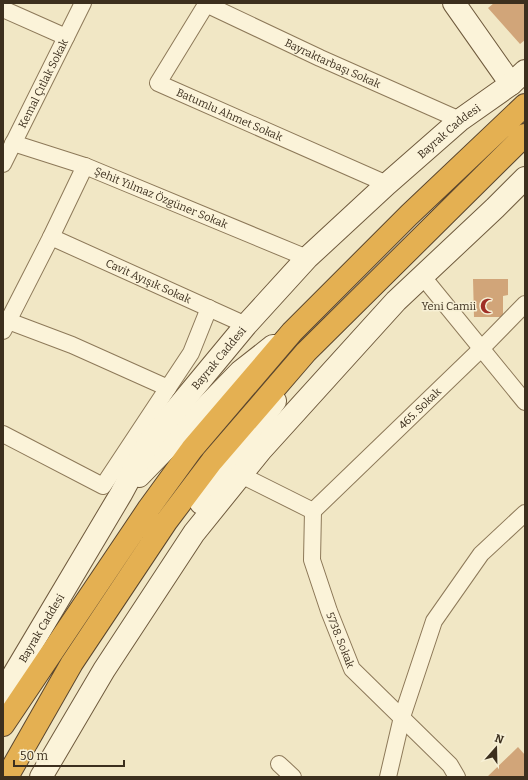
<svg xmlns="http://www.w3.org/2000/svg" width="528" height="780" viewBox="0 0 528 780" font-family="Bitter,serif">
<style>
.building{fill:#d1a579}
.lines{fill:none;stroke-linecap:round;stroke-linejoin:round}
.minor-casing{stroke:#8d7959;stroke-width:18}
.secondary-casing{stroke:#6f5a3d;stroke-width:24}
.motorway-casing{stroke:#5a462e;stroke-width:24}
.minor{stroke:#fbf3d9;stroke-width:16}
.secondary{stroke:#fbf3d9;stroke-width:22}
.motorway{stroke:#e4b052;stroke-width:22}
.labels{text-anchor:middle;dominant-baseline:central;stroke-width:3;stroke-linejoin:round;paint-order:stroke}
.street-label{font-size:11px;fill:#3c2f1e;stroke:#f7f0d5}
.poi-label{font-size:11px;fill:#3c2f1e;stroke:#f7f0d5;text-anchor:end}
</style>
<rect width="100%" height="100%" fill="#f1e7c5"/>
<path class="building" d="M 494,3 L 525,3 L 525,40 L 520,44 L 488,8 Z
M 473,279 L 508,279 L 508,295 L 503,296 L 503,317 L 474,317 Z
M 518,747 L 525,755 L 525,777 L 487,777 Z"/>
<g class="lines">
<defs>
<g id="minor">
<path id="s1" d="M 207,3 L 158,83 L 387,184"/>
<path id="s2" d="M 206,4 L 320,58 L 460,120"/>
<path d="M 3,9 L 66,37"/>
<path id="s3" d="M 13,143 L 85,166 L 307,258"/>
<path id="s4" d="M 3,164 L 83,3"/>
<path id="s5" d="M 51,237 L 246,325"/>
<path d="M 423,277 L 525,402"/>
<path d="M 3,319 L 72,345 L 168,388"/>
<path d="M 3,331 L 51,237 L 85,166"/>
<path d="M 3,434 L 103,486 L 191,353 L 209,308"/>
<path d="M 241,475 L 313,511"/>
<path id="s6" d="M 313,511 L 312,560 L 329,611 L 352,669 L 450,765 L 457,777"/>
<path id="s7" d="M 313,511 L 481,349 L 525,304"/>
<path d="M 279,764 L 293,777"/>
<path d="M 388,777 L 402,717 L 434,621 L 481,554 L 525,513"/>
</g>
<g id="secondary">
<path d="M 454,3 L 511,84"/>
<path d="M 139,476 L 240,372 L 273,346"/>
<path d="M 201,503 L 275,401"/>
<path id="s8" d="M 3,697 L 14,674 L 121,494 L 149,442 L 246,325 L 307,258 L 387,184 L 460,120 L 511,84 L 525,71"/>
<path d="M 41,777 L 104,670 L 194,533 L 261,450 L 396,301 L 495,208 L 525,178"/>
</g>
<path id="motorway" d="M 3,725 L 149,508 L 192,449 L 292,332 L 409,215 L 525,105
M 7,777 L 72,663 L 166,522 L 212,461 L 306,352 L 525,135"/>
</defs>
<use href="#minor" class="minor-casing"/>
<use href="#secondary" class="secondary-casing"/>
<use href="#motorway" class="motorway-casing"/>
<use href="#minor" class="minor"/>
<use href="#secondary" class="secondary"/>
<use href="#motorway" class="motorway"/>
</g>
<defs>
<symbol id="mosque-bare" viewBox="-9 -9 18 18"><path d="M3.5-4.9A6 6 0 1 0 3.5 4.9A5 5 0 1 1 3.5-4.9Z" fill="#9f2f26" stroke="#f7f0d5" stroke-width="2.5" paint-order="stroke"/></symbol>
</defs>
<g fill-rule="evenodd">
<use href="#mosque-bare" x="477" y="295" width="22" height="22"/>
</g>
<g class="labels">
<g class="street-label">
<text stroke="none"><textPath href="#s2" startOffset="140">Bayraktarbaşı Sokak</textPath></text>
<text stroke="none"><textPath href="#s4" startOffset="90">Kemal Çıtlak Sokak</textPath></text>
<text stroke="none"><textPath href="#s1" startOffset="172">Batumlu Ahmet Sokak</textPath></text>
<text stroke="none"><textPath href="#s8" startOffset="727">Bayrak Caddesi</textPath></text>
<text stroke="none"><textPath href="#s3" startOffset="158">Şehit Yılmaz Özgüner Sokak</textPath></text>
<text stroke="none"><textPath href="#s5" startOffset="107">Cavit Ayışık Sokak</textPath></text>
<text stroke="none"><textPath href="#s8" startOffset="403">Bayrak Caddesi</textPath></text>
<text stroke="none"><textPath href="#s7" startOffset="148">465. Sokak</textPath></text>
<text stroke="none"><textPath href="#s8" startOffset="79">Bayrak Caddesi</textPath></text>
<text stroke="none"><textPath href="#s6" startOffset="134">5738. Sokak</textPath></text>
</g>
<g class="poi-label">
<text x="476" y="306">Yeni Camii</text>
</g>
</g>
<rect width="528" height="780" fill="none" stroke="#3c2f1e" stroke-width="8"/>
<g transform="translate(496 748) rotate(20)" stroke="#f7f0d5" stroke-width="3" paint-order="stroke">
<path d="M0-3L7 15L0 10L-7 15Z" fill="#3c2f1e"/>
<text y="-6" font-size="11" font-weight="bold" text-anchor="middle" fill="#3c2f1e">N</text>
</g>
<path d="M14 760v6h110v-6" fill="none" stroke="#3c2f1e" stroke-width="2"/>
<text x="20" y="760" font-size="12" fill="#3c2f1e" stroke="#f7f0d5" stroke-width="3" paint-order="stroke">50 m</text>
</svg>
